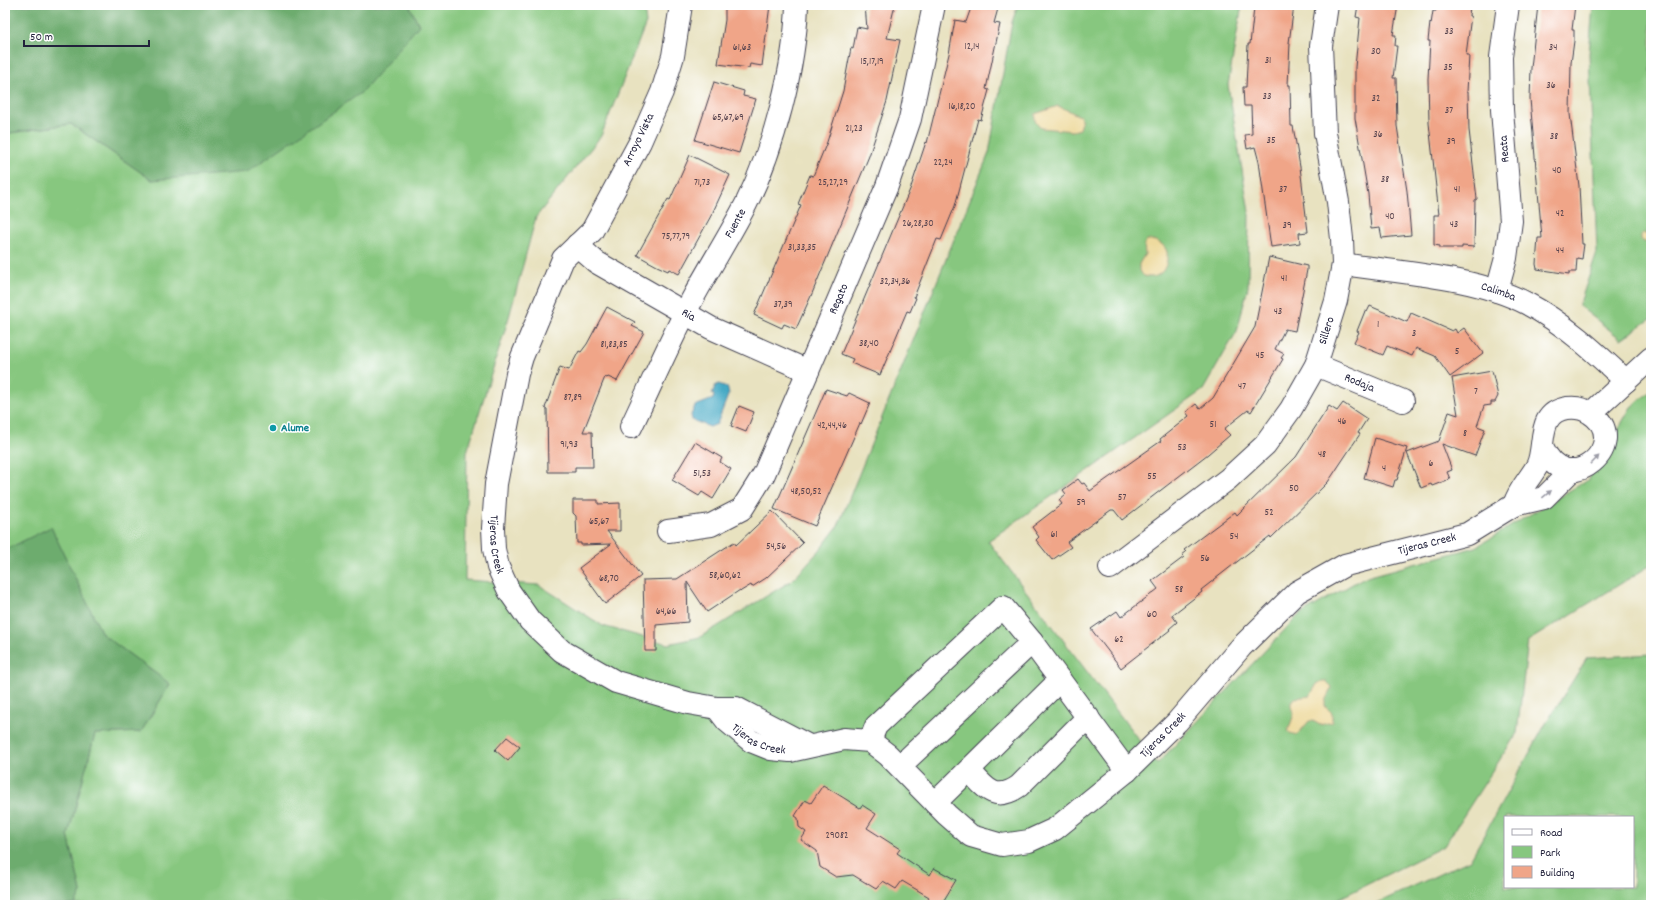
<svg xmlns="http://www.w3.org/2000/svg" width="1656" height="910" viewBox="0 0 1656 910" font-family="Dekko,sans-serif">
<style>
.green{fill:#87c77f;stroke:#54745d;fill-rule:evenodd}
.forest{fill:#6dac6e;stroke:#486754}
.sand{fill:#eeda9e;stroke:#887e6c}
.water{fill:#44a9c4;stroke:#336680}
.building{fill:#f0a588}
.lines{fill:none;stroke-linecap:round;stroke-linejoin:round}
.minor-casing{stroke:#403f4f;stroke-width:24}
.minor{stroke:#fff;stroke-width:22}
.oneway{fill:#9c9ca7}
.culture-dot{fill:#0f9aa8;stroke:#fff;stroke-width:1.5}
.labels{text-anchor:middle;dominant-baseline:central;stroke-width:3;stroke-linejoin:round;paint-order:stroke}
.number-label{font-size:10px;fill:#56434e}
.street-label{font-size:12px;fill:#22223b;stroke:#fff}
.culture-label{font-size:12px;font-weight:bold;fill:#0d838f;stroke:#fff;text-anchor:start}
</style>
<rect width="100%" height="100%" fill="#fff"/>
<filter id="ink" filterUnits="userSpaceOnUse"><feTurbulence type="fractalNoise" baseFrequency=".025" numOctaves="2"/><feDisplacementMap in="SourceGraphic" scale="8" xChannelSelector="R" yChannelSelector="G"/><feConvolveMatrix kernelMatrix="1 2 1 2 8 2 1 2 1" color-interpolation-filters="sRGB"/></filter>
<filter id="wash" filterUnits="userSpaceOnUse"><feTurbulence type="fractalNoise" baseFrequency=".012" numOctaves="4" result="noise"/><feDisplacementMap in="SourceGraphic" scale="16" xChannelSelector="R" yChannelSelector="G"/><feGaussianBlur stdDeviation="0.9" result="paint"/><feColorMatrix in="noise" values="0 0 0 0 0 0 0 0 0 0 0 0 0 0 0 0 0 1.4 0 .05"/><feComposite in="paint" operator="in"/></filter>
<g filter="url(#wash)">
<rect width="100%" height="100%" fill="#e8e2c0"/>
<path class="green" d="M 409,5 L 644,5 L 646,23 L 601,136 L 536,217 L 509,317 L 467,452 L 465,580 L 539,585 L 603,626 L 668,644 L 700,637 L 791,581 L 819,551 L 838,526 L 989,153 L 1012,22 L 1018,5 L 1242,5 L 1228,85 L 1249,212 L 1248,287 L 1237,331 L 1203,390 L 988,541 L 1157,764 L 1299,615 L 1363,578 L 1476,547 L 1589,479 L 1631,407 L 1651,391 L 1651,565 L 1528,641 L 1517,733 L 1444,846 L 1326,905 L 75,905 L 81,892 L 68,835 L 95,734 L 141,732 L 170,684 L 102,634 L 51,528 L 5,550 L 5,131 L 10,133 L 71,124 L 152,180 L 419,25 Z
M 1593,5 L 1651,5 L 1651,319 L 1621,339 L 1579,306 L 1597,252 L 1589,54 Z
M 1651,654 L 1651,905 L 1373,905 L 1470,860 L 1545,725 L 1587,658 ZM 1505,817 L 1633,817 L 1633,887 L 1505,887 Z"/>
<path class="forest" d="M 5,5 L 409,5 L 419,25 L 362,92 L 247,172 L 152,180 L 71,124 L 10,133 L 5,131 Z
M 51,527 L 102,634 L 170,684 L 141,732 L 95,734 L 68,835 L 81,892 L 75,905 L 5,905 L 5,550 Z"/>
<path class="sand" d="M 1058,106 L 1080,116 L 1082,122 L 1080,129 L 1073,131 L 1041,128 C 1036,124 1034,121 1035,114 Z
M 1643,233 L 1651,234 L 1651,245 L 1641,240 L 1641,235 Z
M 1147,240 C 1156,240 1164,243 1167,252 C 1169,267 1160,281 1144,276 L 1139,271 L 1139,264 L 1145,254 L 1144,244 Z
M 1322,681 L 1326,681 L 1332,687 L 1325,701 L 1325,706 L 1332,713 L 1332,722 L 1320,725 L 1313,721 L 1309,721 L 1297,735 L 1290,733 L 1288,731 L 1294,714 C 1291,708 1289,703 1294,698 L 1310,696 L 1317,684 Z"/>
<path class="water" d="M 719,384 L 727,387 L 729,393 L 717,424 L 710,427 L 692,420 L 691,415 L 695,406 L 713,399 L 714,395 L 712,394 L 715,386 Z"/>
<g id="blocks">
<path class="building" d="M 725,5 L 770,5 L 762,66 L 750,64 L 749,68 L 718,64 L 725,20 Z
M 865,5 L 895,5 L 887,38 L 900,40 L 887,101 L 869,156 L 811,296 L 796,329 L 784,324 L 782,328 L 754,315 L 801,205 L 798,204 L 810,175 L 813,176 L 827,142 L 843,91 L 851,48 L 853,49 L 857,27 L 867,29 Z
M 972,5 L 999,5 L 994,23 L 1000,24 L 986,89 L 989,90 L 981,120 L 978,119 L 955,206 L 941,240 L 937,239 L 914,297 L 916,298 L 910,312 L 907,311 L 880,375 L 851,363 L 853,359 L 841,354 L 911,187 L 926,142 L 927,143 L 949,54 L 955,20 L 966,22 Z
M 1256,5 L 1294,5 L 1289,43 L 1290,43 L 1288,85 L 1290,85 L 1291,126 L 1293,126 L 1300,167 L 1308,232 L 1299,233 L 1300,243 L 1271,247 L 1259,162 L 1255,147 L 1247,149 L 1245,135 L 1252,134 L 1251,106 L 1244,106 L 1243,87 L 1246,87 L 1248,44 L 1250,44 L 1254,8 L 1255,8 Z
M 1358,5 L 1398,5 L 1393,35 L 1396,35 L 1395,46 L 1397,46 L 1393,78 L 1396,78 L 1397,126 L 1407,191 L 1411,235 L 1382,238 L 1380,228 L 1371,229 L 1368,194 L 1355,118 L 1355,67 L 1360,18 L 1356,17 Z
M 1437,5 L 1470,5 L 1469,16 L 1471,16 L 1466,55 L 1469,55 L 1467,92 L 1468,92 L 1469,130 L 1477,199 L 1475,200 L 1474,247 L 1462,246 L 1462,248 L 1440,248 L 1440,246 L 1434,245 L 1434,215 L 1439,215 L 1429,123 L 1428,79 L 1430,41 L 1428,41 L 1430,23 L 1431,24 L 1433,11 L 1436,11 Z
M 1538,5 L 1575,5 L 1572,30 L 1574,30 L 1574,41 L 1571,63 L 1570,114 L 1579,186 L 1582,244 L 1584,244 L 1582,259 L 1577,258 L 1576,272 L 1569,272 L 1569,274 L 1537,269 L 1536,264 L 1538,238 L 1542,238 L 1530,99 L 1531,68 Z
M 714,82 L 744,91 L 743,96 L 756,99 L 739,153 L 695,140 Z
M 690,155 L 730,175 L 712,214 L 679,274 L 669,269 L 668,271 L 657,266 L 637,255 L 668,199 L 670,200 Z
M 1269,257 L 1307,266 L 1307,270 L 1295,331 L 1285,329 L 1275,349 L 1284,354 L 1281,358 L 1283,359 L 1251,412 L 1248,410 L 1224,429 L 1230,435 L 1208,454 L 1122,520 L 1114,510 L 1111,510 L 1067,542 L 1071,547 L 1052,560 L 1036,540 L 1039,537 L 1032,527 L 1062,504 L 1059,500 L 1066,494 L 1063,490 L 1078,479 L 1082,484 L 1084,483 L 1090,491 L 1161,441 L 1160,439 L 1189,416 L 1186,412 L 1196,404 L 1200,409 L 1213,398 L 1255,327 Z
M 1370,306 L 1407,322 L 1411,313 L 1452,331 L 1455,329 L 1457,333 L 1464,328 L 1483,353 L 1450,377 L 1435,356 L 1416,348 L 1412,356 L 1387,346 L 1383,355 L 1359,345 L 1354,342 L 1359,332 L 1357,331 L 1365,311 L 1367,312 Z
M 607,307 L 635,322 L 632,326 L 644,332 L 617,381 L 608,377 L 607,378 L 605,377 L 583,432 L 592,432 L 593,467 L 575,467 L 575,472 L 548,472 L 547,409 L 545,408 L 553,386 L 560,367 L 569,370 L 579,351 L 581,352 L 587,344 Z
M 1492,371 L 1498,396 L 1495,402 L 1491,402 L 1491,405 L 1484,406 L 1477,426 L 1485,429 L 1475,456 L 1442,444 L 1452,470 L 1447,472 L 1450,479 L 1432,486 L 1431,484 L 1421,488 L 1407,453 L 1439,441 L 1449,412 L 1458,415 L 1452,378 Z
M 826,389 L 847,396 L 849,393 L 870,403 L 861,424 L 860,423 L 815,526 L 774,509 Z
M 1343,403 L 1367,419 L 1358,433 L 1360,434 L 1328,482 L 1271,538 L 1270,536 L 1201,590 L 1202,592 L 1172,615 L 1177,622 L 1169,629 L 1170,630 L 1121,668 L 1091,629 L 1117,611 L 1121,617 L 1158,589 L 1152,581 L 1184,557 L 1182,555 L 1186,552 L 1184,550 L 1235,512 L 1237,515 L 1296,457 L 1329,406 L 1337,411 Z
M 739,406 L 754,412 L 746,432 L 731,426 Z
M 1375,438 L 1407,448 L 1397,480 L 1395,480 L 1393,487 L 1364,478 Z
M 695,442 L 722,458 L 720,462 L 731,469 L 713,499 L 702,492 L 699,496 L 672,480 Z
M 573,500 L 598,500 L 598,504 L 620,503 L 620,531 L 607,531 L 641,576 L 605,604 L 579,568 L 611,544 L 581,545 L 581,543 L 577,543 L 576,516 L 573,513 Z
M 772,511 L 803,543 L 766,578 L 752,587 L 751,585 L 741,591 L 740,590 L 707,612 L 687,582 L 688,622 L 656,625 L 656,651 L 645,651 L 643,580 L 677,579 L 734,542 L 736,545 Z
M 507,737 L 520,747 L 508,761 L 495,750 Z
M 823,785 L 860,808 L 862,805 L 876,814 L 867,828 L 900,849 L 897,853 L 930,875 L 934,868 L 956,880 L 941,905 L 925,905 L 929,897 L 902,881 L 896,889 L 883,881 L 876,889 L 853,875 L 836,877 L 820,867 L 817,851 L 801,840 L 806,832 L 799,827 L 798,818 L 795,816 L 805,800 L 811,803 Z"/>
</g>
</g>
<g filter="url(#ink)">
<use href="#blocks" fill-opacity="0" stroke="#403f4f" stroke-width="1"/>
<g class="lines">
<defs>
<g id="minor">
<path id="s1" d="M 681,5 L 673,56 L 662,92 L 640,142 L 592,231 L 563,259 L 522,357 L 517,374 L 496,484 L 493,528 L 494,549 L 498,567 L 509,591 L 530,621 L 562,651 L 616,682 L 688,703 L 717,708 L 736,708 L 809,746"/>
<path id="s2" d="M 577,245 L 596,262 L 711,328 L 808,371"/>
<path id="s3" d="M 1343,264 C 1401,273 1473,276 1526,303 C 1564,323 1595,352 1626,381"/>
<path d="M 1497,291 L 1506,258 L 1511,221 L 1502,110 L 1501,57 L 1508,5"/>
<path id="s4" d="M 1316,365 L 1403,401"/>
<path d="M 1591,413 L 1651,358"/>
<path id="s5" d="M 631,427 C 652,383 671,338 694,296 C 711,265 730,235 746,204 C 774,148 795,67 797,5"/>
<path d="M 1514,505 C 1519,489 1529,480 1537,466 C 1547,446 1535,413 1567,408 C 1575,407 1583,408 1590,413 C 1635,441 1567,505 1542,446"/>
<path id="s6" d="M 668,531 L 711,525 L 742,509 L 764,474 L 887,186 L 910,119 L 934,5"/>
<path id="s7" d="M 1110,568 L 1228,479 L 1265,445 L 1291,409 L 1316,365 L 1336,301 L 1343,264 L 1342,239 L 1338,202 L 1325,133 L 1321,46 L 1327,5"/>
<path id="s8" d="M 717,708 L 727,721 L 751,741 L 771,749 L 790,751 L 844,739 L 870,741 L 888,755 L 947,815 L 971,836 L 1002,845 L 1029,841 L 1055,829 L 1127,771 L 1177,722 L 1241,647 L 1297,592 L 1345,565 L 1467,534 L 1514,505 L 1544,498 L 1572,470"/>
<path d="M 870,741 L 876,726 L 1003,607 L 1032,642 L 1127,771"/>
<path d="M 900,766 L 1032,642"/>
<path d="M 969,770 C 985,788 995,803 1019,786 L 1088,717"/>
<path d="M 935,803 L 1060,680"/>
</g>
</defs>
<use href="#minor" class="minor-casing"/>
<use href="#minor" class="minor"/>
</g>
<defs><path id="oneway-solid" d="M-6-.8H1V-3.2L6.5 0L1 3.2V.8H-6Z"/></defs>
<g class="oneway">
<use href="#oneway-solid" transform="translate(1595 460) rotate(-46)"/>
<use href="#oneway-solid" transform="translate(1547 494) rotate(-39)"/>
</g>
</g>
<circle class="culture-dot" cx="273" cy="428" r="4"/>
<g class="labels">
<g class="number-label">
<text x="1449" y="32">33</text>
<text x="972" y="47">12,14</text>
<text x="742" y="48">61,63</text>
<text x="1553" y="48">34</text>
<text x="1376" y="52">30</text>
<text x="1268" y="61">31</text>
<text x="872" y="62">15,17,19</text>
<text x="1448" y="68">35</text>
<text x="1551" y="86">36</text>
<text x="1267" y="97">33</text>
<text x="1376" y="99">32</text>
<text x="962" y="107">16,18,20</text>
<text x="1449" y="111">37</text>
<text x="728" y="118">65,67,69</text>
<text x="854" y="129">21,23</text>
<text x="1378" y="135">36</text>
<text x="1554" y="137">38</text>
<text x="1271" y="141">35</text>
<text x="1451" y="142">39</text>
<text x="943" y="163">22,24</text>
<text x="1557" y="171">40</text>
<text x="1385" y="180">38</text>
<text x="702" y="183">71,73</text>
<text x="833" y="183">25,27,29</text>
<text x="1283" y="190">37</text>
<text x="1457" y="190">41</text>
<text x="1560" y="214">42</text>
<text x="1390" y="217">40</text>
<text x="918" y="224">26,28,30</text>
<text x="1454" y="225">43</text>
<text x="1287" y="226">39</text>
<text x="676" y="237">75,77,79</text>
<text x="802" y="248">31,33,35</text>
<text x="1560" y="251">44</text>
<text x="1284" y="279">41</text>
<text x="895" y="282">32,34,36</text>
<text x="783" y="305">37,39</text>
<text x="1278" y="312">43</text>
<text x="1378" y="325">1</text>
<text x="1414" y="334">3</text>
<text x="869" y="344">38,40</text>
<text x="614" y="345">81,83,85</text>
<text x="1457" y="352">5</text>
<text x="1260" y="356">45</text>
<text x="1242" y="387">47</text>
<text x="1476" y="392">7</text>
<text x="573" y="398">87,89</text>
<text x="1342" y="422">46</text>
<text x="1213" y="425">51</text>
<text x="832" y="426">42,44,46</text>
<text x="1465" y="434">8</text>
<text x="569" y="445">91,93</text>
<text x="1182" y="448">53</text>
<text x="1322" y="455">48</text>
<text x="1431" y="464">6</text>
<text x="1384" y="469">4</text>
<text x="702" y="474">51,53</text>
<text x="1152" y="477">55</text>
<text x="1294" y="489">50</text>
<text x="806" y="492">48,50,52</text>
<text x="1122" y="498">57</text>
<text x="1081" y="503">59</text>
<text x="1269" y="513">52</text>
<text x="599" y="522">65,67</text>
<text x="1054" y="535">61</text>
<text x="1234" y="537">54</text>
<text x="776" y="547">54,56</text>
<text x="1205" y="559">56</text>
<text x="725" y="576">58,60,62</text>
<text x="609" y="579">68,70</text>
<text x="1179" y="590">58</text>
<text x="666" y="612">64,66</text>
<text x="1152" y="615">60</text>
<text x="1119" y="640">62</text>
<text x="837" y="836">29082</text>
</g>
<g class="street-label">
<text transform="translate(639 140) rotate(-64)">Arroyo Vista</text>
<text transform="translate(1505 149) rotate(-94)">Reata</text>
<text stroke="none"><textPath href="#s5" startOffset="229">Fuente</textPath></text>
<text stroke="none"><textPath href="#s3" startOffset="158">Calimba</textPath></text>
<text stroke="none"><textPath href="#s6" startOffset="310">Regato</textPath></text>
<text stroke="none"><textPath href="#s2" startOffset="132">Ria</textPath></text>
<text stroke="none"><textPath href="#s7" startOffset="329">Sillero</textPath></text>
<text stroke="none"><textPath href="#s4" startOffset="47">Rodaja</textPath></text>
<text stroke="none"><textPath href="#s1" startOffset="582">Tijeras Creek</textPath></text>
<text stroke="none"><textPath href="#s8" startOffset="876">Tijeras Creek</textPath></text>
<text stroke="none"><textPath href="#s8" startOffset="540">Tijeras Creek</textPath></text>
<text stroke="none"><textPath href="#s8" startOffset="54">Tijeras Creek</textPath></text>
</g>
<g class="culture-label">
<text x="281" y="428">Alume</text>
</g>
</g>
<rect width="1656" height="910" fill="none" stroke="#fff" stroke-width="20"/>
<rect x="1504" y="816" width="130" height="72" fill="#ffffff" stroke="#a7a7b1"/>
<rect x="1512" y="829" width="20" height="6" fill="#ffffff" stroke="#a7a7b1"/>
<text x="1540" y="836" font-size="12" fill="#22223b">Road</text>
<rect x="1512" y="846" width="20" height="12" fill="#87c77f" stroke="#a7a7b1"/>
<text x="1540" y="856" font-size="12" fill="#22223b">Park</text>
<rect x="1512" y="866" width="20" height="12" fill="#f0a588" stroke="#a7a7b1"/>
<text x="1540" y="876" font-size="12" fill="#22223b">Building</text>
<path d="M24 40v6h125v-6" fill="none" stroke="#22223b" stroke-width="2"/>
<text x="30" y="40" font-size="12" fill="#22223b" stroke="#ffffff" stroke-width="3" paint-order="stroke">50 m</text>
</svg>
